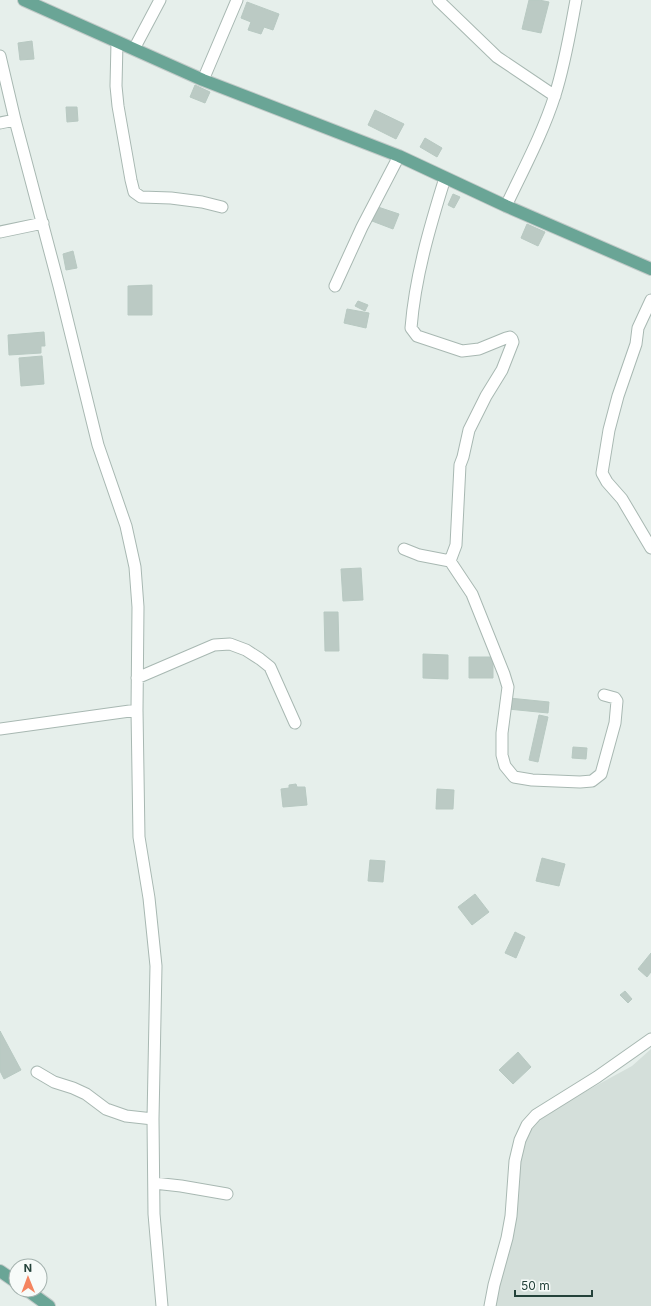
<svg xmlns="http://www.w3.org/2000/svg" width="651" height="1306" viewBox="0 0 651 1306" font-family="Inter,sans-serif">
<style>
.built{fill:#d4dfda}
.building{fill:#bbcac4;stroke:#b8c9c2}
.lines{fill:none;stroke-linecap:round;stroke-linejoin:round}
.minor-casing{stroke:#a8b8b2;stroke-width:13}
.major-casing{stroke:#c2cac8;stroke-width:14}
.minor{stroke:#fff;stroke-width:11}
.major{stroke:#6aa596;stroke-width:12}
</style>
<rect width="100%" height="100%" fill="#e6efeb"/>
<path class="built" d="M 651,1049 L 651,1306 L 494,1306 L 514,1233 L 515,1169 L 535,1119 L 632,1066 Z"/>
<path class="building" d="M 529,0 L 539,0 L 549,2 L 541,33 L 522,29 Z
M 247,2 L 279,14 L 273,30 L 264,27 L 261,34 L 248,30 L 251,22 L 241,18 Z
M 32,41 L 34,59 L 20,60 L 18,43 Z
M 195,85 L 210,92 L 205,103 L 190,97 Z
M 66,107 L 77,107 L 78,121 L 67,122 Z
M 375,110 L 404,124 L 396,139 L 368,125 Z
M 425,138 L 442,148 L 437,157 L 420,147 Z
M 453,194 L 460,197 L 454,208 L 448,205 Z
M 378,207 L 399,214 L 393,229 L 372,221 Z
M 527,224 L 545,232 L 538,246 L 521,238 Z
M 73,251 L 77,268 L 66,270 L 63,254 Z
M 152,285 L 152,315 L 128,315 L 128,286 Z
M 358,301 L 368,305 L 365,311 L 355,306 Z
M 347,309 L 369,313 L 366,328 L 344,323 Z
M 44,332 L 45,346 L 41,346 L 41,353 L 9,355 L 8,335 Z
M 42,356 L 44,384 L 21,386 L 19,358 Z
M 361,568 L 363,600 L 343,601 L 341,569 Z
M 324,612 L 338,612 L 339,651 L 325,651 Z
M 423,654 L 448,655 L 448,679 L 423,678 Z
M 469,657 L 493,657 L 493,678 L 469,678 Z
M 509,698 L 549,702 L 548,713 L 508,709 Z
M 539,715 L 548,717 L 538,762 L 529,760 Z
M 573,747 L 587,748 L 586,759 L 572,758 Z
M 296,784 L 297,787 L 305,787 L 307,805 L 283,807 L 281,789 L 289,788 L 289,785 Z
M 437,789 L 454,790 L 453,809 L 436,809 Z
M 542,858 L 565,864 L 559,886 L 536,881 Z
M 370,860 L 385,861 L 383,882 L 368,881 Z
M 475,894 L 489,912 L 472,925 L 458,907 Z
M 515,932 L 525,937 L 516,958 L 505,953 Z
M 651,953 L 651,972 L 647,977 L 638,969 Z
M 625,991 L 632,999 L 628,1003 L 620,995 Z
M 0,1031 L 21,1070 L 4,1079 L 0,1071 Z
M 518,1052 L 531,1067 L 513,1084 L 499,1070 Z"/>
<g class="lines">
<defs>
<path id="minor" d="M 438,0 L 497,57 L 555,96
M 117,42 L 116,86 L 118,106 L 131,180 L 134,192 L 141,197 L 171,198 L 202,202 L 222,207
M 134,49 L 160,0
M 0,56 L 15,120 L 59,286 L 98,445 L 126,526 L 135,567 L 138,607 L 137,710 L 139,837 L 149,898 L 156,966 L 153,1119 L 154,1214 L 162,1306
M 203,80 L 237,0
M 0,123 L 15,120
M 445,178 C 430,226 415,277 411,328 L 417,336 L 462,351 L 479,349 L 506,338 L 510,337 L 512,339 L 513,342 L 502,370 L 486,396 L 469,430 L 463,457 L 460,465 L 456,545 L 450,561
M 506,206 C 523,170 543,133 555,95 C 565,64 570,32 576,0
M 0,232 L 43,223
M 335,286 L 362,227 L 399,156
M 651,300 L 638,328 L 636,344 L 618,396 L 609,430 L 602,473 L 607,482 L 622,499 L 651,548
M 404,549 L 419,555 L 450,561 L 472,594 L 504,674 L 508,687 L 502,733 L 502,755 L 505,766 L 514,777 L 532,780 L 580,782 L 592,781 L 601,774 L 615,723 L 617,701 L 615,698 L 604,695
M 137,678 L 214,645 L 230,644 L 246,650 L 260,659 L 270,667 L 295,723
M 0,729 L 137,710
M 37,1072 L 54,1082 L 73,1088 L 86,1094 L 106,1109 L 126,1116 L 153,1119
M 154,1183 L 181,1186 L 227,1194
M 490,1306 L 494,1285 L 507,1238 L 511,1216 L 515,1161 L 520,1140 L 527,1125 L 536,1115 L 597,1077 L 651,1039"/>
<path id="major" d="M 24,0 L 203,80 L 399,156 L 506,206 L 651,269
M 0,1271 L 16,1282
M 27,1290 L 49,1306"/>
</defs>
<use href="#minor" class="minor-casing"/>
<use href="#major" class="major-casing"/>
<use href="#minor" class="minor"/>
<use href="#major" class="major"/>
</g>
<g transform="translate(28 1278) rotate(359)"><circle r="19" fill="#f7fbf9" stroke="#a3b1ad"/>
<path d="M0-3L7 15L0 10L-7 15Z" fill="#f4845f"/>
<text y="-6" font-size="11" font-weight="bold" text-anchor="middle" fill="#24423a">N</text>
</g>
<path d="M515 1290v6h77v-6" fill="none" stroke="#24423a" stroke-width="2"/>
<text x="521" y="1290" font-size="12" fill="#24423a" stroke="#f7fbf9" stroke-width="3" paint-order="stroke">50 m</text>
</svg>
